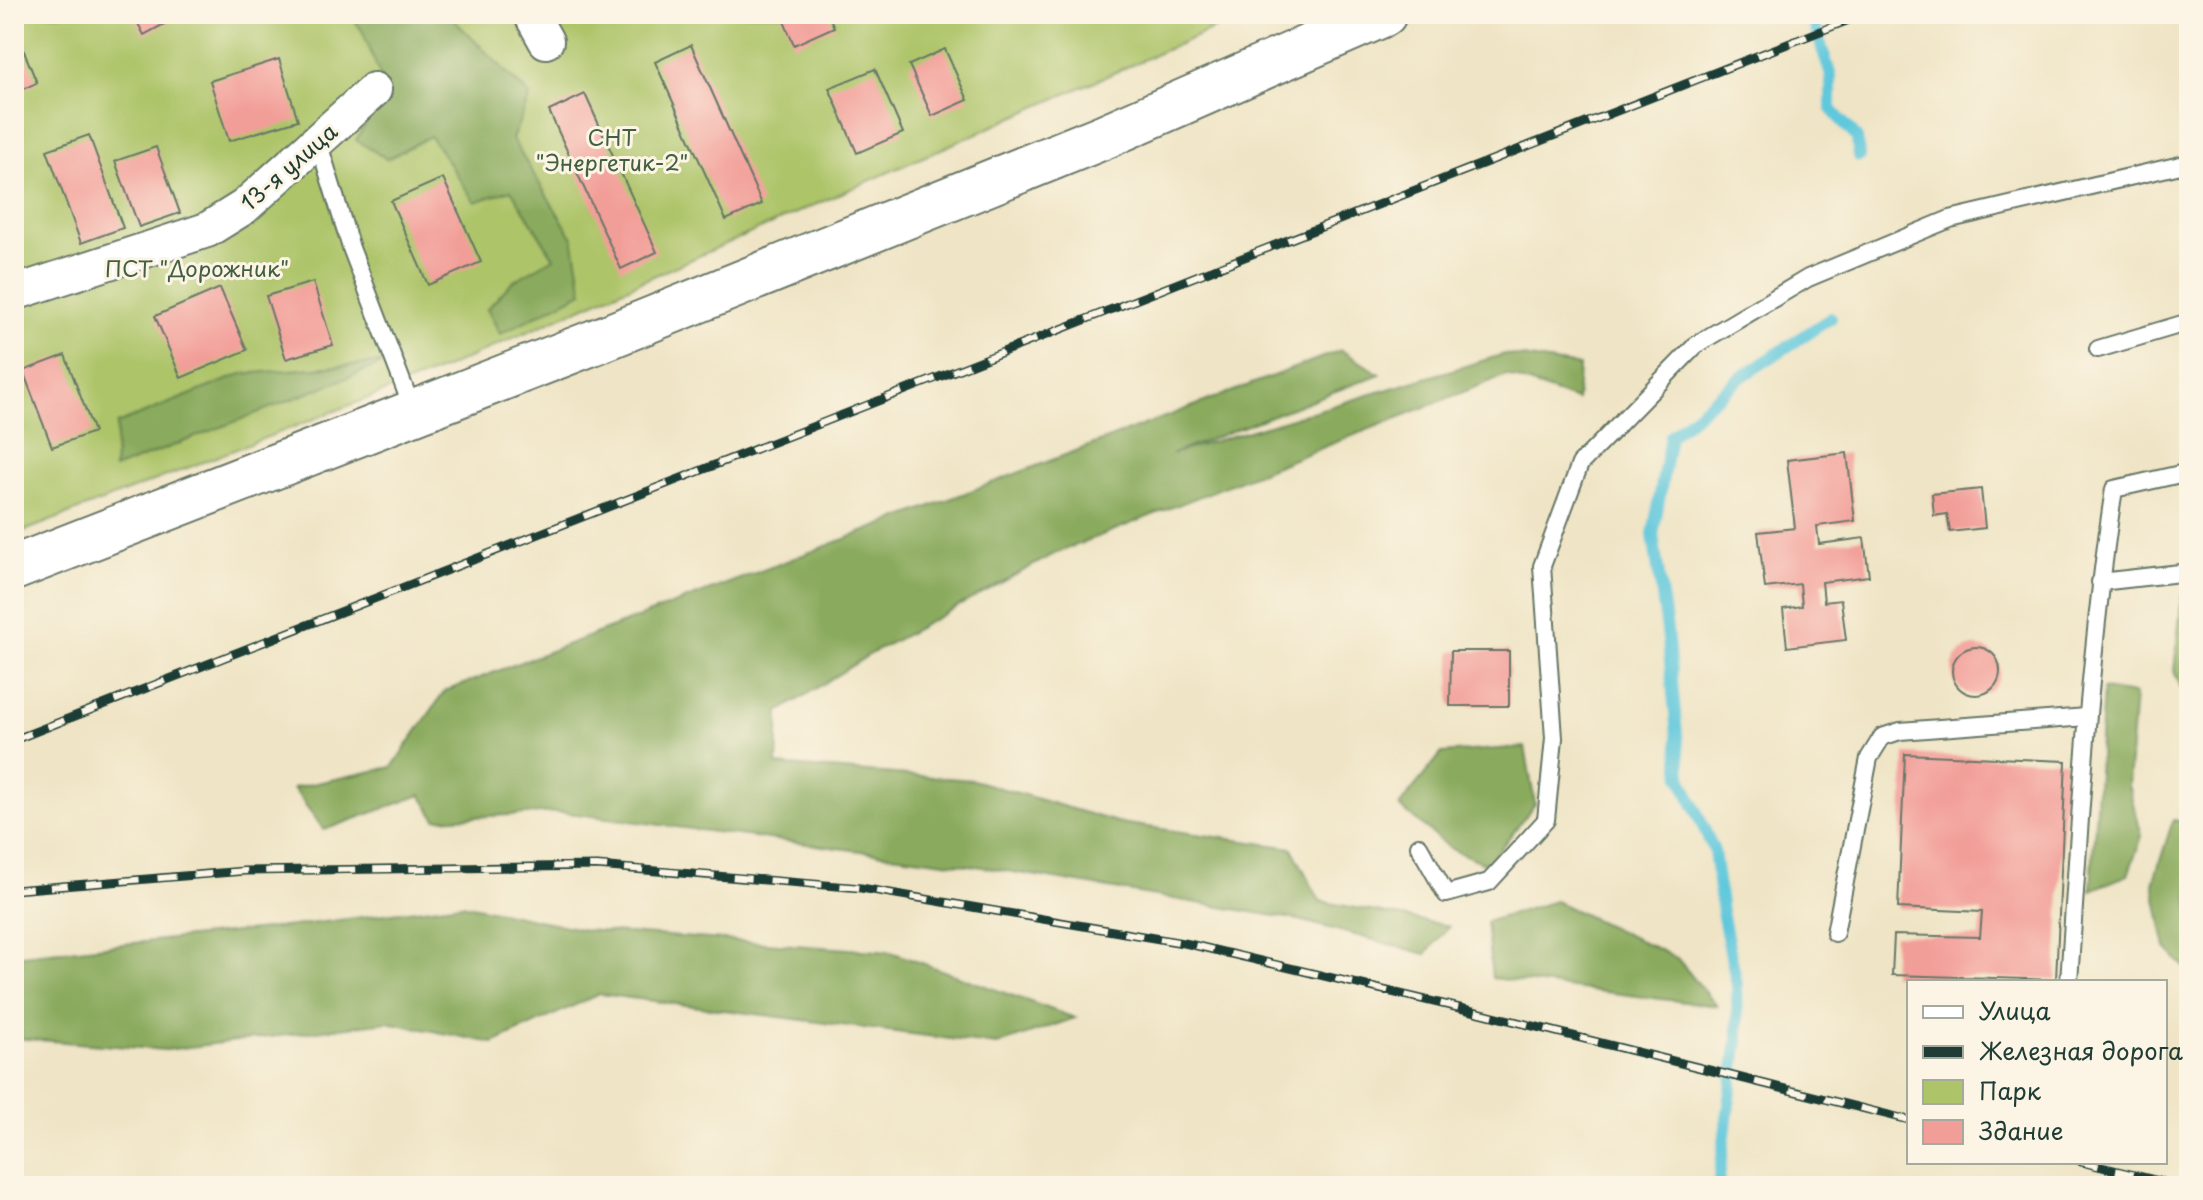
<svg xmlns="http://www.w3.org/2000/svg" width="2203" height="1200" viewBox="0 0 2203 1200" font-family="'Playpen Sans',sans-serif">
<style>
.green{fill:#adc469;stroke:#66804e;stroke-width:2}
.forest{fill:#8aaa5d;stroke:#547448;stroke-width:2}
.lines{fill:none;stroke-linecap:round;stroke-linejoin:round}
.stream{stroke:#60c8dc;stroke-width:12}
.building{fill:#f29e98}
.lane-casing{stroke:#687767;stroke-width:20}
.street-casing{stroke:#687767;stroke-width:38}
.secondary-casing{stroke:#687767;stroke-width:48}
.lane{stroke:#fff;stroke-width:16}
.street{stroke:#fff;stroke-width:34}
.secondary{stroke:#fff;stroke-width:44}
.rail-casing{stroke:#1f3d34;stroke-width:9}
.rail{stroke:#fcf5e5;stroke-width:6;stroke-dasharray:18;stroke-linecap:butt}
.labels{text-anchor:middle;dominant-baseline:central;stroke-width:6;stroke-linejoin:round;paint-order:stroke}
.park-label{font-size:22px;fill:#425f41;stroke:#fcf5e5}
.street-label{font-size:22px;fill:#1f3d34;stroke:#fcf5e5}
</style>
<rect width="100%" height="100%" fill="#fcf5e5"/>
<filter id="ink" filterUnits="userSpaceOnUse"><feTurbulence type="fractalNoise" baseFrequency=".0125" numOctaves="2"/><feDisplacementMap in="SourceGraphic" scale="16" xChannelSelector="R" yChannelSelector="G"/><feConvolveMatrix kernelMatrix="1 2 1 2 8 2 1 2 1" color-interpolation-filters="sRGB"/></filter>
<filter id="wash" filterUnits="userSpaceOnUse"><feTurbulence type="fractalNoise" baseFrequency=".006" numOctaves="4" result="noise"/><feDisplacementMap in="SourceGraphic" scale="32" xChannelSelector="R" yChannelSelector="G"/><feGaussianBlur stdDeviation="1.8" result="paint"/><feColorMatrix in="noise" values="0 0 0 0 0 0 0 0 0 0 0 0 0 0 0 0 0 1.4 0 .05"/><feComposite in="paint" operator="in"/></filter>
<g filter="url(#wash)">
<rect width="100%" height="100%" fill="#efe4c5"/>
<path class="green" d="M 14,14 L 1247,14 L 436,372 L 14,535 Z"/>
<path class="forest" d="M 350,14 L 448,14 L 530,96 L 512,139 L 573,238 L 583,292 L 500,334 L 487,309 L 512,282 L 554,258 L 511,190 L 475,202 L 430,136 L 387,159 L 356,140 L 386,91 L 363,32 Z
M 1341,350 L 1380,374 L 1172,454 L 1505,354 L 1579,366 L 1577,400 L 1506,375 L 1054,554 L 872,653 L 779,712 L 777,765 L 973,780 L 1120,823 L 1292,848 L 1320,901 L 1449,926 L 1426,954 L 1299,920 L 983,867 L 561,812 L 436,819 L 421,795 L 324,830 L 293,788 L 392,767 L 445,691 Z
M 387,362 L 114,469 L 117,424 L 242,374 Z
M 2182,595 L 2189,596 L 2189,706 L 2174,671 Z
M 2103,689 L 2135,694 L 2128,785 L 2142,836 L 2128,875 L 2091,890 Z
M 1525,747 L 1535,804 L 1488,865 L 1449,848 L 1399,806 L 1442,753 Z
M 2173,820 L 2189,822 L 2189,972 L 2166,948 L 2153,883 Z
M 1555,901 L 1677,958 L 1717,1006 L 1492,978 L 1486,922 Z
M 462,904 L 585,930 L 891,952 L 1075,1018 L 997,1045 L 599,994 L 493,1043 L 387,1022 L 166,1050 L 14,1038 L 14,956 L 293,926 Z"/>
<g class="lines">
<path class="stream" d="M 1811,14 L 1831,76 L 1831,109 L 1857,138 L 1859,156
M 1718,1186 L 1738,1039 L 1737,985 L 1722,912 L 1714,851 L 1681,777 L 1667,630 L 1653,535 L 1670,436 L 1743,376 L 1831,318"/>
</g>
<g id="blocks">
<path class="building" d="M 133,14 L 183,14 L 144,35 Z
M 781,14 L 828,14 L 834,27 L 794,45 Z
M 14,27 L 37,83 L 14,93 Z
M 691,45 L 762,204 L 726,220 L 655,62 Z
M 945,49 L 968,100 L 932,116 L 909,65 Z
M 279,59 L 298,120 L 229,141 L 210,81 Z
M 875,69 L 903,133 L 857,153 L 829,88 Z
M 585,94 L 657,252 L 621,269 L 549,111 Z
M 89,135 L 123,228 L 81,243 L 47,150 Z
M 156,147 L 180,213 L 139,227 L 115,161 Z
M 443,178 L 481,262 L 428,285 L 391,201 Z
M 313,282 L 333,345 L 286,359 L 266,296 Z
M 220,288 L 247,350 L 181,378 L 155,316 Z
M 65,355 L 94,432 L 52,447 L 23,371 Z
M 1847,453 L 1855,521 L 1817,526 L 1819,544 L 1864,538 L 1869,576 L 1822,582 L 1824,602 L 1841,600 L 1846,640 L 1787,647 L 1783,609 L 1802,606 L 1800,584 L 1765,588 L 1758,532 L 1795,528 L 1787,460 Z
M 1981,489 L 1985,528 L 1950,532 L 1947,514 L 1934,516 L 1932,494 Z
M1952 671a24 24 0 1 1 48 0a24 24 0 1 1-48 0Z
M 1451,651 L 1509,651 L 1509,706 L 1450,706 Z
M 1905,754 L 2066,761 L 2056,980 L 1892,975 L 1894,935 L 1980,937 L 1982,912 L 1898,908 Z"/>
</g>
</g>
<g filter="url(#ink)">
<use href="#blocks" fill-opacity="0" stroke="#687767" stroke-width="2"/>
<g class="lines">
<defs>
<path id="lane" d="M 318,141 L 351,248 L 413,410
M 2098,349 L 2189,322
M 2100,582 L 2189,572
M 1419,846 L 1446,894 L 1489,882 L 1546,820 L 1554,738 L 1542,566 L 1580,464 L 1697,344 L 1808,278 L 1950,219 L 2189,163
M 1835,933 L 1869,758 L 1882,737 L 1900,731 L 2087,717
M 2069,982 C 2080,817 2089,653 2114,489 L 2189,472"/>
<path id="street" d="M 531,14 L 546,41
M 14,293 L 207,230 L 244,207 L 374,90"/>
<path id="secondary" d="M 14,568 L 610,336 L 1103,137 L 1384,14"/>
</defs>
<use href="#lane" class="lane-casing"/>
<use href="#street" class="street-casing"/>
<use href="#secondary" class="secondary-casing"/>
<use href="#lane" class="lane"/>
<use href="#street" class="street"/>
<use href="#secondary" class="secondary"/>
<defs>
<path id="rail" d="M 14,740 L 1864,14
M 14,890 L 244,871 L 597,866 L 861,888 L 1189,944 L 1485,1014 L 1909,1120
M 2081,1162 L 2180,1186"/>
</defs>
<use href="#rail" class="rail-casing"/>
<use href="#rail" class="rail"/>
</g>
</g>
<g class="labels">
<g class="park-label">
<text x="612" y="136">СHТ<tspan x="612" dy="25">"Энергетик-2"</tspan></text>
<text x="197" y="267">ПСТ "Дорожник"</text>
</g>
<g class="street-label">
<text transform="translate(288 166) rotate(-41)">13-я улица</text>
</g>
</g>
<rect width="2203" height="1200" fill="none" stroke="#fcf5e5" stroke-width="48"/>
<rect x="1907" y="980" width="260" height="184" fill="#fcf5e5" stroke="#a4ab9e" stroke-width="2"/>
<rect x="1923" y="1006" width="40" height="12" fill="#ffffff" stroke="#a4ab9e" stroke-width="2"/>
<text x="1979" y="1020" font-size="24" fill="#1f3d34">Улица</text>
<rect x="1923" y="1046" width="40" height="12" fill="#1f3d34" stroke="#a4ab9e" stroke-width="2"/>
<text x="1979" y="1060" font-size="24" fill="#1f3d34">Железная дорога</text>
<rect x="1923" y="1080" width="40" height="24" fill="#adc469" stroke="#a4ab9e" stroke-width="2"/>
<text x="1979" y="1100" font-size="24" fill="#1f3d34">Парк</text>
<rect x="1923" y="1120" width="40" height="24" fill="#f29e98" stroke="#a4ab9e" stroke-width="2"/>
<text x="1979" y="1140" font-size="24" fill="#1f3d34">Здание</text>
</svg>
